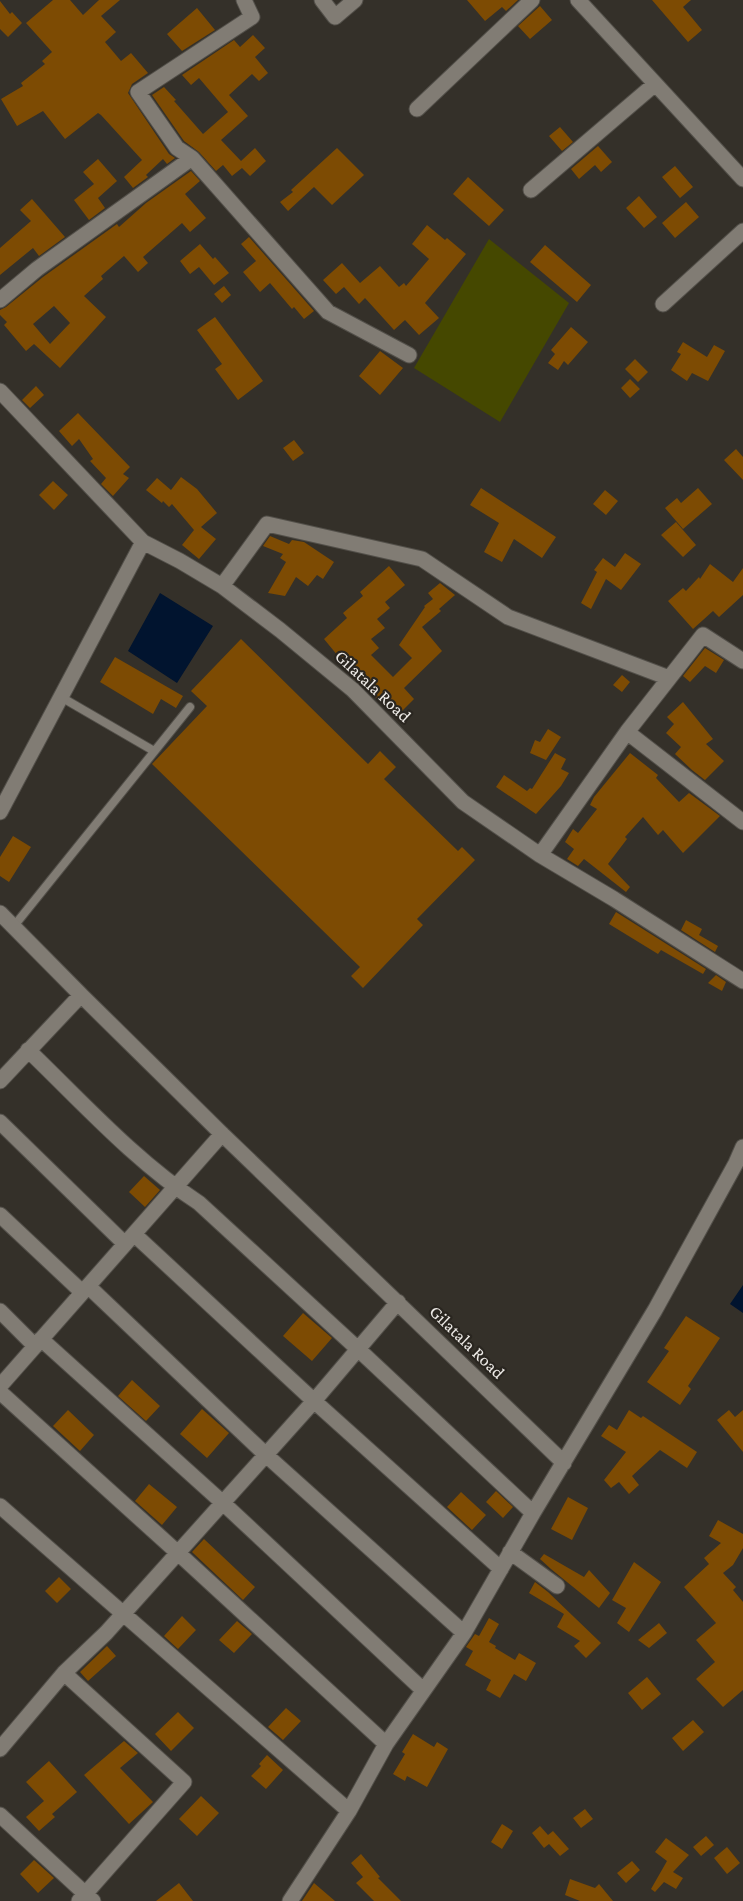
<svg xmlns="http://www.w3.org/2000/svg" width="743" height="1901" viewBox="0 0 743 1901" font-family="'Crimson Pro',serif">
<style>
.green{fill:#454800}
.water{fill:#01142f}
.building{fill:#7d4b03;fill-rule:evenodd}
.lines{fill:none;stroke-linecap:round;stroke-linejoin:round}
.service-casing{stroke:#524f49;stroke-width:10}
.minor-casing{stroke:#524f49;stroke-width:17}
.service{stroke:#817c74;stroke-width:8}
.minor{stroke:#817c74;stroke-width:15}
.labels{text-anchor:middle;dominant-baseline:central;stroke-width:4.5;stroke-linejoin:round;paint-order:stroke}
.street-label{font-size:18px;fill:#edeae6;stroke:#2a2620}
</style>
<rect width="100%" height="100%" fill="#343029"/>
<path class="green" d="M 489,239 L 569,303 L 500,422 L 414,368 Z"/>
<path class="water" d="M 160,593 L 213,626 L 177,683 L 128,651 Z
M 743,1285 L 743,1313 L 730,1304 Z"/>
<path class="building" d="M 53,0 L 70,0 L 83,15 L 99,0 L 120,0 L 101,16 L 116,32 L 105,42 L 121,61 L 131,53 L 148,73 L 132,84 L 128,93 L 169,154 L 175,158 L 167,164 L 163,159 L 146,175 L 148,177 L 133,188 L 124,177 L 142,160 L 101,115 L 98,113 L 65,139 L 43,111 L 17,126 L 1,99 L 23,86 L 21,83 L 45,64 L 42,61 L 52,52 L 26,23 Z
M 467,0 L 518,0 L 506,11 L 502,7 L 485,21 Z
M 652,0 L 691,0 L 683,7 L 702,30 L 688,42 Z
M 0,1 L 10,14 L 12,12 L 22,23 L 8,37 L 0,29 Z
M 540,6 L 552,20 L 530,39 L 518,26 Z
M 197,8 L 215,30 L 182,51 L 167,34 Z
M 253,35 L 265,48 L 255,57 L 268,73 L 259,81 L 252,74 L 229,95 L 248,116 L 221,140 L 241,161 L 255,148 L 266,161 L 250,176 L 242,168 L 232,176 L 223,165 L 216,171 L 199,152 L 184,141 L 152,95 L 164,87 L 176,100 L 174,101 L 203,134 L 228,112 L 199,78 L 191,85 L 182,75 L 234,40 L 240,47 Z
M 560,127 L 573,142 L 562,151 L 549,136 Z
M 598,146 L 612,162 L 601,172 L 595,165 L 579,179 L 571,169 Z
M 337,148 L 364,175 L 332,205 L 314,187 L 288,211 L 280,202 L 293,192 L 291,190 Z
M 98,159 L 117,181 L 98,198 L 105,208 L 89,220 L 74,200 L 94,184 L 83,172 Z
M 675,166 L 693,187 L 680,198 L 662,177 Z
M 191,171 L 200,181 L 185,194 L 206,218 L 190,232 L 182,223 L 143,257 L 148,263 L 138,272 L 124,256 L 101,276 L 103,279 L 84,296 L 106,317 L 60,368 L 34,344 L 26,351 L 4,325 L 7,322 L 0,315 L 0,310 L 6,307 L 43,277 L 117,224 L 119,227 L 146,203 ZM 54,306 L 70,323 L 50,344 L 33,324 Z
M 468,177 L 504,210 L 489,226 L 453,194 Z
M 639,196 L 657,217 L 644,228 L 626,208 Z
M 32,199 L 65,237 L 39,256 L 33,248 L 0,275 L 0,248 L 31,221 L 20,210 Z
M 686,202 L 699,217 L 675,238 L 662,223 Z
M 427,225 L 445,240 L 447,238 L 466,254 L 425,303 L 439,318 L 419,335 L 405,320 L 394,330 L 365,298 L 359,304 L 344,287 L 336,294 L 323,280 L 342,263 L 360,283 L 380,266 L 399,287 L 404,283 L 406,286 L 429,259 L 412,244 Z
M 249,237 L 314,311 L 304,319 L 294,307 L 292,309 L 270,283 L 260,292 L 243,272 L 256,261 L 241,244 Z
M 200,244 L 213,259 L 215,257 L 229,273 L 214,285 L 199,267 L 190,274 L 180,261 Z
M 545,245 L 591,285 L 577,302 L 530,262 Z
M 224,286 L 231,295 L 222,303 L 214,294 Z
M 215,317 L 263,381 L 238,400 L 215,369 L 222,364 L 197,330 Z
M 571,327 L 588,342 L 568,365 L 564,361 L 558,370 L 548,363 L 555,354 L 551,350 Z
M 683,342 L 707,357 L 714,345 L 725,351 L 708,381 L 692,373 L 687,381 L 671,370 L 681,354 L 677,352 Z
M 380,351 L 403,368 L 380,395 L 359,376 Z
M 635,359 L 648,372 L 638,382 L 625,369 Z
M 630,379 L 640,389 L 630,398 L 621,388 Z
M 36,386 L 44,395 L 30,408 L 22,400 Z
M 78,413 L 130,467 L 123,474 L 129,478 L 113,496 L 101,484 L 106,478 L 90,461 L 93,459 L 79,439 L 72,446 L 59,431 Z
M 294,440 L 304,453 L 293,461 L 283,448 Z
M 736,449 L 743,457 L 743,480 L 724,460 Z
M 181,477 L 197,489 L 217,513 L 201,527 L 216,539 L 199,559 L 182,545 L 194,530 L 172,504 L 169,507 L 163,501 L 162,503 L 146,490 L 157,478 L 171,490 Z
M 53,481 L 68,495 L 54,510 L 39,495 Z
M 481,488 L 556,537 L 542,558 L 514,539 L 502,562 L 484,552 L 499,523 L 470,505 Z
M 698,488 L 712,504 L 683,529 L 665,508 L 677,498 L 681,503 Z
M 605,490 L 618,501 L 606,515 L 593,504 Z
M 676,522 L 696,545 L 683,557 L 661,535 Z
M 270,536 L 289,544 L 292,540 L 304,542 L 334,562 L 323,579 L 317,575 L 308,586 L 296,577 L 285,596 L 268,593 L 286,562 L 280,558 L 283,554 L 263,546 Z
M 625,553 L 641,564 L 621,590 L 606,579 L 591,609 L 581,603 L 597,572 L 594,570 L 603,558 L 615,567 Z
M 710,564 L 733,582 L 743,568 L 743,595 L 719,617 L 713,611 L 693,629 L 668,601 L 683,588 L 686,591 L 699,577 L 700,579 Z
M 389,566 L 405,585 L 385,602 L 390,608 L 377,619 L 385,628 L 371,639 L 379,648 L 371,655 L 393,677 L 412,658 L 399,645 L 425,607 L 424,606 L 433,599 L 428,593 L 440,583 L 455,595 L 439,609 L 441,611 L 422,627 L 442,651 L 404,688 L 414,699 L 402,711 L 387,697 L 381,702 L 352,677 L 350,674 L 352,673 L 324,639 L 347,618 L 343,613 L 363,596 L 360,592 Z
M 241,639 L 368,764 L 380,751 L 396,767 L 384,779 L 458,851 L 462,847 L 475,860 L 417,919 L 423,925 L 363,988 L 351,976 L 360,967 L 152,764 L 207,706 L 191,691 Z
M 705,648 L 724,660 L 716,673 L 705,666 L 690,682 L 683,676 Z
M 115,657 L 183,696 L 176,708 L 161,699 L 153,714 L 100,682 Z
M 622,675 L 630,682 L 622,692 L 613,685 Z
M 683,702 L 713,739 L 706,744 L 724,761 L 705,780 L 714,787 L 692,770 L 675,754 L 681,747 L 666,733 L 674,724 L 667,717 Z
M 548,729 L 561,737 L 546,760 L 530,753 L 535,740 L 540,742 Z
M 555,753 L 566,759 L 561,769 L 569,773 L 561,786 L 536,814 L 496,787 L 504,775 L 527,791 L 530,788 L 532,789 Z
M 630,753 L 658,775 L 656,778 L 679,802 L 689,793 L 720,816 L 683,853 L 663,830 L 658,835 L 643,817 L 625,837 L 627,839 L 608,864 L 630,887 L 626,892 L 584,859 L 578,866 L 567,859 L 574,849 L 565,842 L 573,829 L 578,833 L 597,809 L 590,805 L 594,797 Z
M 13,836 L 31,847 L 9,882 L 0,876 L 0,857 Z
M 616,912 L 706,969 L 703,974 L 661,950 L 658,954 L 609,924 Z
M 686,920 L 702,929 L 699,935 L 718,946 L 715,952 L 681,930 Z
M 716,975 L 726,982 L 722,991 L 708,983 Z
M 144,1176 L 160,1190 L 145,1207 L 129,1192 Z
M 303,1313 L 332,1338 L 312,1361 L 283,1336 Z
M 686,1316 L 720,1338 L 688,1386 L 691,1389 L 680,1405 L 647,1382 L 669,1351 L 664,1348 Z
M 132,1380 L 160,1406 L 146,1421 L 118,1396 Z
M 202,1409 L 229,1433 L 207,1458 L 180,1434 Z
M 68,1410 L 94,1435 L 80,1451 L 53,1426 Z
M 629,1410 L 641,1418 L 643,1416 L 697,1452 L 687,1468 L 660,1450 L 632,1476 L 639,1485 L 629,1494 L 619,1482 L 611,1488 L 604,1480 L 626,1452 L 601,1436 L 609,1425 L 617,1430 Z
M 729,1410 L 735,1417 L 743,1410 L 743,1452 L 717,1420 Z
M 149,1484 L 177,1507 L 162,1525 L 135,1501 Z
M 496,1491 L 513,1507 L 503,1518 L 486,1502 Z
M 461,1492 L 486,1515 L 472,1530 L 447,1507 Z
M 568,1497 L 588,1508 L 572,1540 L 551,1529 Z
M 718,1520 L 743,1534 L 743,1548 L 733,1565 L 723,1573 L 736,1587 L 733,1590 L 743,1602 L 743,1690 L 723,1707 L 696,1679 L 715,1662 L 696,1640 L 716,1623 L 684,1587 L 709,1564 L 704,1558 L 721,1543 L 709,1536 Z
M 204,1539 L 255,1587 L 243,1600 L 192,1552 Z
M 544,1554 L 584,1577 L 589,1570 L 610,1593 L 599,1608 L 551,1569 L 540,1559 Z
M 634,1562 L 661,1582 L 629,1632 L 617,1623 L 626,1608 L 612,1600 Z
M 59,1577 L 71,1589 L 57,1603 L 45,1591 Z
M 535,1582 L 548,1592 L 601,1643 L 586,1658 L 574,1646 L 580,1641 L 557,1627 L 564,1614 L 529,1593 Z
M 182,1616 L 196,1630 L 178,1649 L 164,1636 Z
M 489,1618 L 499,1624 L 489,1642 L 496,1646 L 495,1648 L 515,1660 L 519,1653 L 536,1663 L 526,1681 L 514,1674 L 500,1698 L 486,1690 L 491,1680 L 465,1665 L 473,1651 L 466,1647 L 475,1634 L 479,1636 Z
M 237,1621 L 252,1634 L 234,1653 L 219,1640 Z
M 659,1623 L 667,1633 L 649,1648 L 638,1640 Z
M 107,1646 L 116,1656 L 88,1681 L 80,1672 Z
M 647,1677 L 661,1694 L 642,1710 L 628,1693 Z
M 286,1708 L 301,1721 L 283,1740 L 268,1727 Z
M 178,1712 L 194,1728 L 171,1751 L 155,1734 Z
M 693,1720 L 704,1732 L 683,1751 L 672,1738 Z
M 413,1734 L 434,1747 L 437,1742 L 448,1749 L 427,1787 L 407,1776 L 405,1781 L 393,1774 L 405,1754 L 402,1752 Z
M 124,1741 L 138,1753 L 120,1768 L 153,1802 L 129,1824 L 84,1775 Z
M 267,1755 L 283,1770 L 266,1789 L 251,1776 L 261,1766 L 259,1764 Z
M 49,1761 L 77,1792 L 52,1814 L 55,1817 L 39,1831 L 26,1817 L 44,1801 L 26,1782 Z
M 201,1796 L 219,1813 L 197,1836 L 179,1819 Z
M 585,1809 L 593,1819 L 581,1828 L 573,1818 Z
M 502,1824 L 513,1831 L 502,1849 L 491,1842 Z
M 540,1826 L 548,1835 L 553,1831 L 569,1849 L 560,1856 L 549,1844 L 544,1848 L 532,1833 Z
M 706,1836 L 714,1845 L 701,1856 L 693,1847 Z
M 666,1838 L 689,1855 L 673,1872 L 683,1878 L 676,1889 L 664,1882 L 655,1892 L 651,1889 L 667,1861 L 655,1852 Z
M 727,1847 L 740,1863 L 727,1874 L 714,1858 Z
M 361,1854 L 380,1877 L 378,1878 L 401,1901 L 374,1901 L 356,1883 L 363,1877 L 351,1863 Z
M 34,1860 L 54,1878 L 38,1893 L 20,1874 Z
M 632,1861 L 640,1870 L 626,1883 L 617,1873 Z
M 570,1879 L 595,1888 L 599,1884 L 613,1901 L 580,1901 L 565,1895 Z
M 179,1883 L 193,1901 L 156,1901 Z
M 314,1883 L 335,1901 L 302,1901 Z"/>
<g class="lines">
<defs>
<path id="service" d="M 61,697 L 154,751
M 14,926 L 190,707"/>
<path id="minor" d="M 322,0 L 335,17 L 355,0
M 578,0 L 743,179
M 417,109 L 532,0
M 192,158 L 177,148 L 138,92 L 252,17 L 244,0
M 531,190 L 655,84
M 0,300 L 37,269 L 192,158 L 328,312 L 409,355
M 663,304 L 743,231
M 0,391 L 143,542 L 180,561 L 222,586 L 280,630 L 353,690 L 463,802 L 540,855 L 614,899 L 743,981
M 222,586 L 267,524 L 422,559 L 508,617 L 669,678
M 627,732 L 703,635 L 743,661
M 0,812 L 143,542
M 540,855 L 627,732 L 743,822
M 0,913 L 81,995 L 0,1081
M 81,995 L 222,1134 L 564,1463
M 28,1050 C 82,1102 136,1162 199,1203 L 359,1350 L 533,1513 L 464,1633 L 386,1744 L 349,1811 L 290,1901
M 0,1122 L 125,1244
M 0,1215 L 82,1292
M 135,1235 L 314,1401 L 501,1569
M 88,1286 L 266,1455 L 464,1633
M 0,1311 L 35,1346
M 41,1339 L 223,1503 L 423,1690
M 0,1386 L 222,1134
M 0,1392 L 178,1553 L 386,1744
M 0,1506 L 349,1811
M 533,1513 L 655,1310 L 736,1163 L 743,1147
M 510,1552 L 557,1586
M 64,1673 L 184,1782 L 79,1901
M 0,1749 L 64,1673 L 106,1633 L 314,1401 L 398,1302
M 0,1815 L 93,1901"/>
</defs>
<use href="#service" class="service-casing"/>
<use href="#minor" class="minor-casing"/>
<use href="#service" class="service"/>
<use href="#minor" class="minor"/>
</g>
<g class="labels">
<g class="street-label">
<text transform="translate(373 686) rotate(43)">Gilatala Road</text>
<text transform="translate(467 1342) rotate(44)">Gilatala Road</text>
</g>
</g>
</svg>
